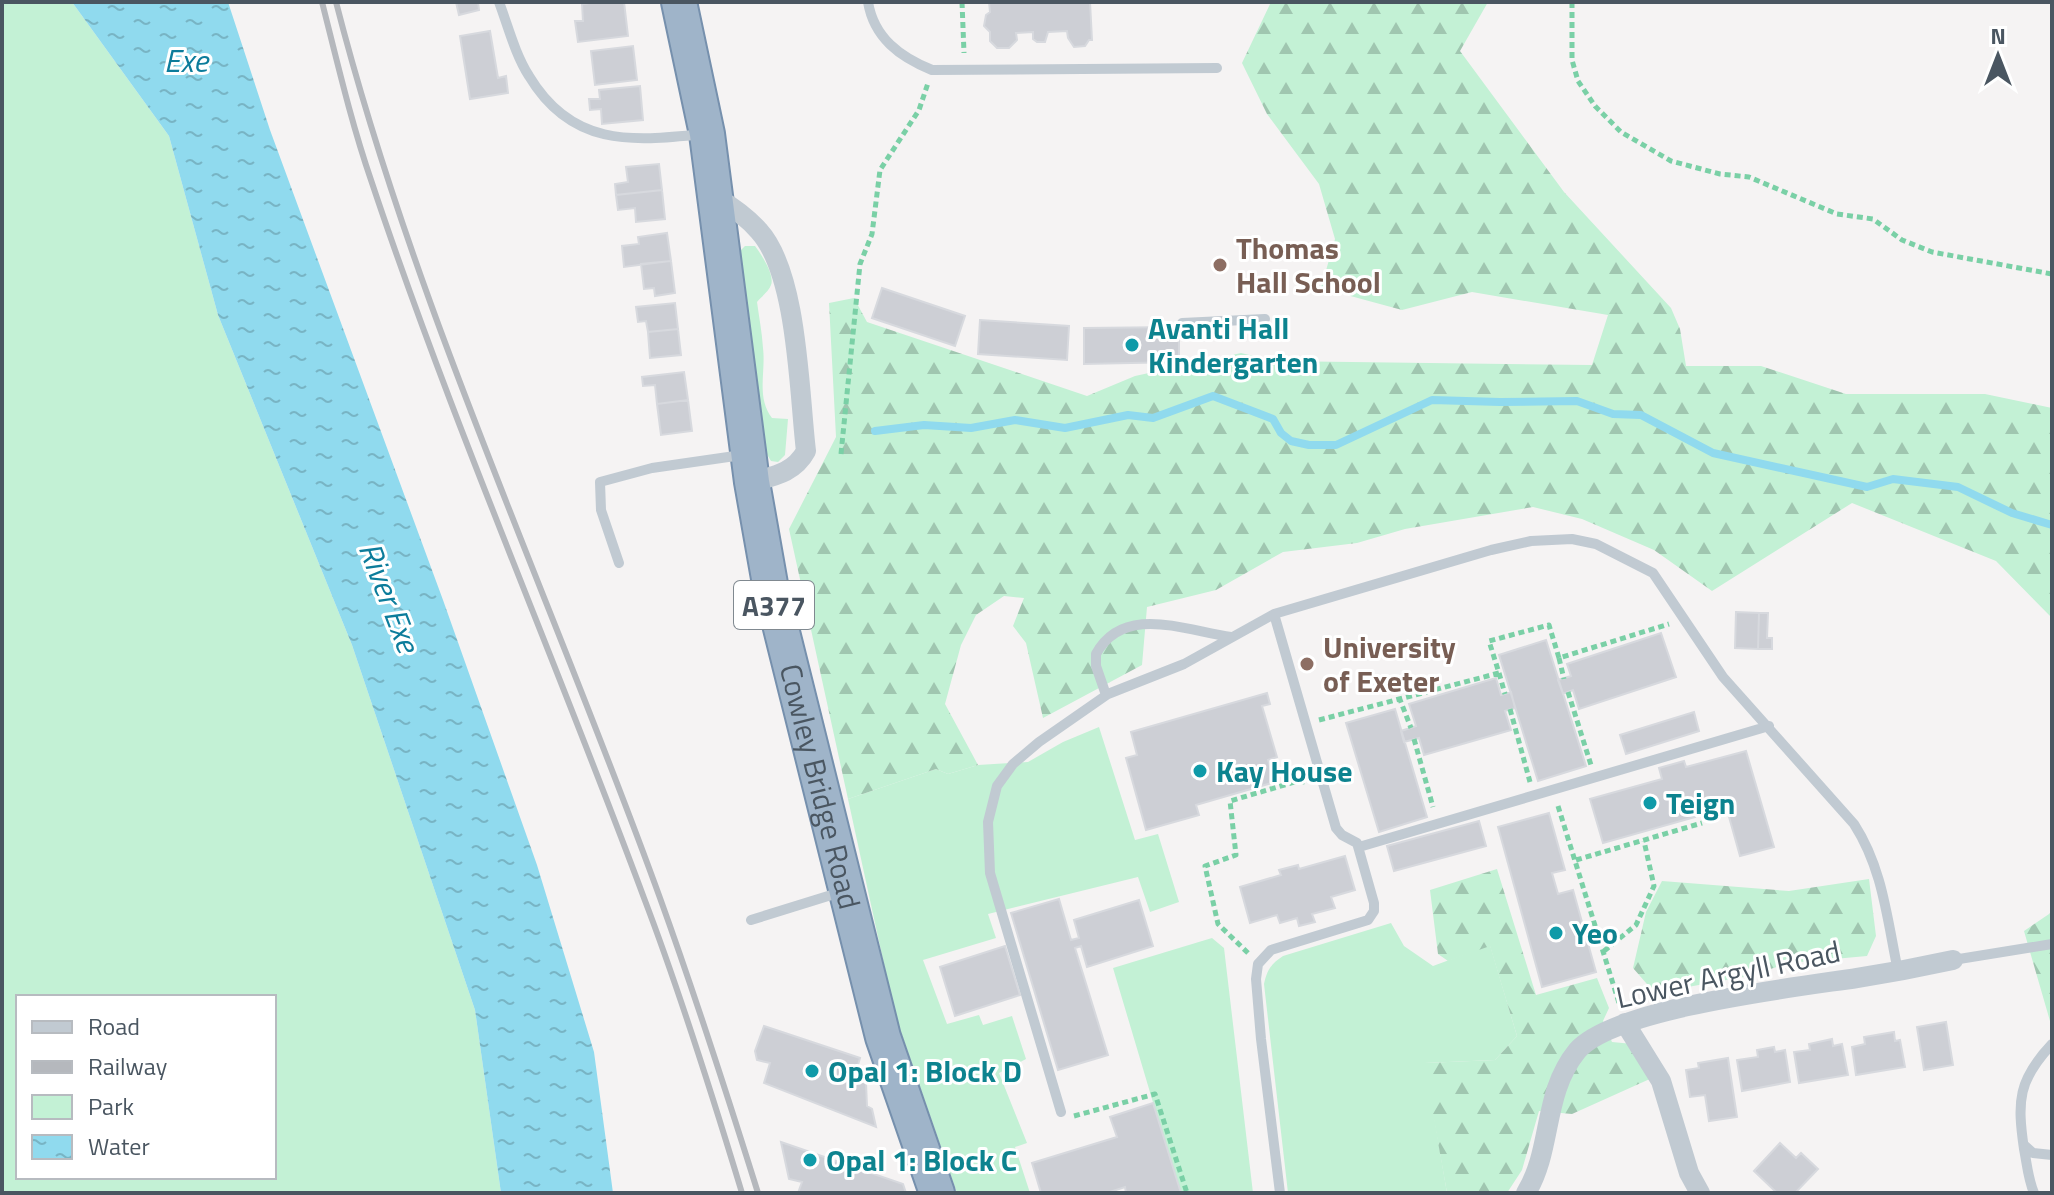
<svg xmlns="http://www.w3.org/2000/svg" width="2054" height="1195" viewBox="0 0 2054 1195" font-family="'Titillium Web',sans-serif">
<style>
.green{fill:#c3f1d5;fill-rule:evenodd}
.forest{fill:url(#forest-firs)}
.water{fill:url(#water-ripples)}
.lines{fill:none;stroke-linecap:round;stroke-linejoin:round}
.stream{stroke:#90daee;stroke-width:8}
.building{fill:#cdcfd5;stroke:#d7d9de;stroke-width:2}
.trunk-casing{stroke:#7690ad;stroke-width:38}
.path{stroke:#7ad0a6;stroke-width:5;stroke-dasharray:6 4;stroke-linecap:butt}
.service{stroke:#c1cad2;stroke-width:10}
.minor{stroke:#c1cad2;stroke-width:20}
.trunk{stroke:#9fb4c9;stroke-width:34}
.rail{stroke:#b5b8bd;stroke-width:6}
.education-dot{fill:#8d6e63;stroke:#fff;stroke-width:3}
.culture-dot{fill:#0f9aa8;stroke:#fff;stroke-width:3}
.labels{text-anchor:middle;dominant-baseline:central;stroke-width:6;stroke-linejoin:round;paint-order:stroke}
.shield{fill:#fff;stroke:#808990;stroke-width:2}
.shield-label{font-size:28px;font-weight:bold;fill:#4a5661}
.education-label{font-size:30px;font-weight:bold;fill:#785e54;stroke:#fff;text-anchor:start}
.culture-label{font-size:30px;font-weight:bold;fill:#0d838f;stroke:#fff;text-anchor:start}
.street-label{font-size:30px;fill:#4a5661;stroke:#fff}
.water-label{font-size:32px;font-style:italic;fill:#0c7c9b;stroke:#fff}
</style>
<defs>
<pattern id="forest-firs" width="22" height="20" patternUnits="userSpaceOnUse" patternTransform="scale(2)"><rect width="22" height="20" fill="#c3f1d5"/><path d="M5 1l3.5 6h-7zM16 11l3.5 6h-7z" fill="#a0c6b0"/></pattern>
<pattern id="water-ripples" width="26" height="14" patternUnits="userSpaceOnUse" patternTransform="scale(2)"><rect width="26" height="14" fill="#90daee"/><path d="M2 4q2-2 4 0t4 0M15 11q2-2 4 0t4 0" fill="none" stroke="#78b4c4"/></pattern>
</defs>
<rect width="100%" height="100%" fill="#f5f3f3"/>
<path class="green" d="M 2,2 L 72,2 L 169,136 L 218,315 L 352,645 L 475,1010 L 501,1193 L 2,1193 ZM 18,997 L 274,997 L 274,1177 L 18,1177 Z
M 745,246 L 755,246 C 761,254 775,275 771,285 C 769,291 761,297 757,302 C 759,317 762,332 763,348 C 766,372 756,397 772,418 L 788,419 L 785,455 L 778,462 L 771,461 L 765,451 L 740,251 Z
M 1099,727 L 1135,840 L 1158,834 L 1179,902 L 1150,912 L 1138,877 L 988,914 L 996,938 L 923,960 L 947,1024 L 979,1015 L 983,1025 L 1012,1016 L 1026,1059 L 999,1073 L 1027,1143 L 1015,1147 L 1030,1193 L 957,1193 L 895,1015 L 848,799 L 936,769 L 948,774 L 978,765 L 1028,762 L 1063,742 Z
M 1391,923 L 1404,946 L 1433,966 L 1490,945 L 1517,1036 L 1495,1060 L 1425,1063 L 1447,1193 L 1288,1193 L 1264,984 C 1267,970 1271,964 1283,956 Z
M 1212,938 L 1224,948 L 1253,1193 L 1180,1193 L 1113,968 Z"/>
<path class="forest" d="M 1271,2 L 1488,2 L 1460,51 L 1564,192 L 1671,308 L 1680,329 L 1686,366 L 1761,366 L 1846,394 L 1985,394 L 2052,408 L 2052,618 L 1996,561 L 1852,503 L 1712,591 L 1654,550 L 1582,519 L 1533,507 L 1405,529 L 1357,543 L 1283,552 L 1216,590 L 1147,607 L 1142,665 L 1043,718 L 1026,643 L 1013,626 L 1024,598 L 1004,596 L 976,615 L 961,645 L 945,704 L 978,765 L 948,774 L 936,769 L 848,799 L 789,529 L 836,437 L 829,303 L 854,298 L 867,322 L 1087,396 L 1135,376 L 1241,353 L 1274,361 L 1592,365 L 1608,315 L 1472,292 L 1402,310 L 1321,288 L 1335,239 L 1319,184 L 1267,114 L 1242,63 Z
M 1497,869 L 1536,995 L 1597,978 L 1609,1008 L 1603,1021 L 1612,1042 L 1633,1044 L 1652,1078 L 1572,1114 L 1539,1111 L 1522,1170 L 1507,1193 L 1447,1193 L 1424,1063 L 1495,1060 L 1517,1036 L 1490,946 L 1448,961 L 1438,954 L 1430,890 Z
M 1869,879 L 1876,936 L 1867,956 L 1790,963 L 1748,976 L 1677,989 L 1653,991 L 1633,968 L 1646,912 L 1662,881 L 1789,891 Z
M 2052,912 L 2052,1028 L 2024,931 Z"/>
<path class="water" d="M 72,2 L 228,2 L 270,130 L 443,600 L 537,865 L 594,1052 L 613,1193 L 501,1193 L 475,1010 L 352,645 L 218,315 L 169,136 Z"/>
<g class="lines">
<path class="stream" d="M 875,431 L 924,425 L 971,428 L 1015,420 L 1065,428 L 1128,415 L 1153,418 L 1213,396 L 1273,419 L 1281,433 L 1291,441 L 1309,445 L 1336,445 L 1432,400 L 1500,402 L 1577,401 L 1613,414 L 1641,415 L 1713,453 L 1867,487 L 1893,479 L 1958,487 L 2012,513 L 2052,525"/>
</g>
<path class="building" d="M 456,2 L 478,2 L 479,10 L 459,15 Z
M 598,2 L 624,2 L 628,36 L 578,42 L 575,21 L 583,21 L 582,4 Z
M 989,2 L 1090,2 L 1092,40 L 1089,40 L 1085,46 L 1074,47 L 1068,38 L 1067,31 L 1048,32 L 1045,42 L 1037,42 L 1033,39 L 1033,32 L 1016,33 L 1017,40 L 1009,48 L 997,48 L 990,41 L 990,32 L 984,26 L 986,15 L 990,12 Z
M 490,31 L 498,78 L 506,76 L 508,93 L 470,99 L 460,36 Z
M 633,46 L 637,80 L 595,85 L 591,51 Z
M 640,86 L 643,120 L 602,124 L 601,109 L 590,110 L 589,99 L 600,99 L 599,90 Z
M 659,164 L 662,190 L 616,195 L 615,184 L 628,182 L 626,167 Z
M 662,190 L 665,219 L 636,222 L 635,208 L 618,210 L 616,195 Z
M 667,233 L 671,261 L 624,267 L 622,246 L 639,244 L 638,237 Z
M 671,261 L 675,293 L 655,296 L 654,288 L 644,289 L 641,264 Z
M 882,288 L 965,316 L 955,346 L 872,318 Z
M 675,303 L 678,329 L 648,332 L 646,321 L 638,322 L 636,307 Z
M 980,320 L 1069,326 L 1067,360 L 978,354 Z
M 1179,327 L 1179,362 L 1084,364 L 1084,328 Z
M 678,329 L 681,355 L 650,358 L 648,332 Z
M 684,372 L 688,400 L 657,404 L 655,385 L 643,386 L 642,377 Z
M 688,400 L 692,431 L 661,435 L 657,404 Z
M 1736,612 L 1759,613 L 1758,649 L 1735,648 Z
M 1759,613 L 1768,613 L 1767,638 L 1772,638 L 1772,649 L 1758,649 Z
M 1661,633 L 1676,677 L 1579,709 L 1573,690 L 1563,694 L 1558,680 L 1571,676 L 1567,664 Z
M 1546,640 L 1586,766 L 1538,781 L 1499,655 Z
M 1496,678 L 1501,695 L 1511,692 L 1515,708 L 1505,711 L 1511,730 L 1424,755 L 1419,738 L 1404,742 L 1401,731 L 1416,726 L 1409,704 Z
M 1267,693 L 1270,704 L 1262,706 L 1277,757 L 1268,760 L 1275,782 L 1196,805 L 1199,815 L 1146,830 L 1126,758 L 1137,755 L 1131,732 Z
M 1395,709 L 1427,817 L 1379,832 L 1346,723 Z
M 1694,712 L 1699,731 L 1626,754 L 1620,735 Z
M 1746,751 L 1774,847 L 1740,856 L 1724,799 L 1693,808 L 1695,817 L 1603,843 L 1590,799 L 1662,779 L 1659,768 L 1684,761 L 1686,767 Z
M 1549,813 L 1565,870 L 1552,873 L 1558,894 L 1573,890 L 1596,972 L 1542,987 L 1498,827 Z
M 1479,821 L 1486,846 L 1394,871 L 1387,846 Z
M 1345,856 L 1355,890 L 1331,897 L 1335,908 L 1312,914 L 1315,922 L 1299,926 L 1297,918 L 1280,923 L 1277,915 L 1250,923 L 1240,887 L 1281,875 L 1279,870 L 1298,865 L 1299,869 Z
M 1059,899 L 1071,940 L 1079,938 L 1074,920 L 1139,900 L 1153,946 L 1087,967 L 1081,946 L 1075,948 L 1108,1055 L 1058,1070 L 1011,913 Z
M 1005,946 L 1020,995 L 955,1016 L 940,967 Z
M 1946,1022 L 1953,1065 L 1924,1070 L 1917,1027 Z
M 764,1026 L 860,1058 L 854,1079 L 866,1083 L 867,1106 L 872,1109 L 876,1127 L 764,1083 L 770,1063 L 757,1060 L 755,1051 Z
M 1894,1032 L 1895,1041 L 1900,1040 L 1905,1067 L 1856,1075 L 1852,1047 L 1865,1044 L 1864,1037 Z
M 1832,1039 L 1833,1046 L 1842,1044 L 1848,1075 L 1799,1083 L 1794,1052 L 1810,1050 L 1809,1044 Z
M 1774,1047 L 1775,1052 L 1785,1050 L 1790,1082 L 1742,1091 L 1737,1060 L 1758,1057 L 1757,1050 Z
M 1728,1058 L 1737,1117 L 1709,1121 L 1705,1095 L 1690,1097 L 1686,1070 L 1699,1068 L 1698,1063 Z
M 1153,1103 L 1181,1193 L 1126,1193 L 1125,1187 L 1107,1193 L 1041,1193 L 1032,1163 L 1117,1137 L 1110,1117 Z
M 781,1142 L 903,1184 L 906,1193 L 798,1193 L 802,1182 L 789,1179 Z
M 1780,1143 L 1796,1158 L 1801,1153 L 1818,1169 L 1795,1193 L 1777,1193 L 1754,1171 Z"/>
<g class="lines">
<defs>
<g id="trunk">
<path id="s1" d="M 679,2 L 707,134 L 752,482 L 770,584 L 883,1037 L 937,1193"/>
</g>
</defs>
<use href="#trunk" class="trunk-casing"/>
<path class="path" d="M 962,2 L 964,53
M 1572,2 L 1572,60 L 1578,81 L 1595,106 L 1621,132 L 1671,161 L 1720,174 L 1749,177 L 1837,214 L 1873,219 L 1902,240 L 1932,252 L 2052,274
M 841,454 L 860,264 L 872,234 L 880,170 L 919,110 L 928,83
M 1559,658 L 1564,679
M 1499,673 L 1505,694
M 1568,692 L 1591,765
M 1399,697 L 1411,728
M 1510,709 L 1530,782
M 1319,720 L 1499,673 L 1489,641 L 1549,625 L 1559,658 L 1669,624
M 1414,739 L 1433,807
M 1558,806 L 1619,1003
M 1576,860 L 1702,823
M 1604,951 L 1636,925 L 1654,886 L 1644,841
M 1248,953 L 1218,924 L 1205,866 L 1236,855 L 1230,801 L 1298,781 L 1305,782
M 1074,1116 L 1155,1094 L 1187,1193"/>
<path class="service" d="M 499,2 C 508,26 515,54 529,76 C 571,146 630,142 702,134
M 868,2 C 874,38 900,57 932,70 L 1217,68
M 1182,323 L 1265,319
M 619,563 L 601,510 L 600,482 L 652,468 L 742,455
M 1274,614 L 1336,828 L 1342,835 L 1357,843 L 1374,903 L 1374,911 L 1368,920 L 1271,950 L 1258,964 L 1256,979 L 1261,1039 L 1280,1193
M 1108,694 L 1105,692 L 1096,666 L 1096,654 C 1124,603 1186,631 1231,637
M 1359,847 L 1769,726
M 751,920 L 841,892
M 1953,960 L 2052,944
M 1061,1112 L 990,873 L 988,822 L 997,786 L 1013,764 L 1039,742 L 1108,694 L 1184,664 L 1274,614 L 1491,550 L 1531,541 L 1572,539 L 1596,544 L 1653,573 L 1723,677 L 1854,824 C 1883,869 1887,919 1898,971
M 2024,1145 L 2033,1153 L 2052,1155
M 2034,1193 C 2028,1179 2027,1164 2024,1149 C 2017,1101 2018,1080 2052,1044"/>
<path class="minor" d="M 716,197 C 731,206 747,217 759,231 C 798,274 799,393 806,451 C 794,473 774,476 752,482
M 1625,1023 L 1661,1081 L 1689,1173 L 1700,1193
M 1526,1193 C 1553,1149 1542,1094 1577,1051 C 1613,1008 1798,987 1857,978 C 1889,973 1921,967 1953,960"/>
<use href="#trunk" class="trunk"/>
<path class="rail" d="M 322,2 C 337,61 351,122 371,180 C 452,423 555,658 644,898 C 681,995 712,1094 742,1193
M 336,2 C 415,310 552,599 660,898 C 695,995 727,1094 758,1193"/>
</g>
<g class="education-dot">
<circle cx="1220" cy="265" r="8"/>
<circle cx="1307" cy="664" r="8"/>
</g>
<g class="culture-dot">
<circle cx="1132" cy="345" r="8"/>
<circle cx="1200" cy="771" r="8"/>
<circle cx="1650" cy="803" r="8"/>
<circle cx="1556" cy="933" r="8"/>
<circle cx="812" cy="1071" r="8"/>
<circle cx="810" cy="1160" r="8"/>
</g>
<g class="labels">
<rect class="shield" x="734" y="581" width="80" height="48" rx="6"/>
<g class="shield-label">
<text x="774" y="605">A377</text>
</g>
<g class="education-label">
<text x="1236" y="248">Thomas<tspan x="1236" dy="34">Hall School</tspan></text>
<text x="1323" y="647">University<tspan x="1323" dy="34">of Exeter</tspan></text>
</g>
<g class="culture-label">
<text x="1148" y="328">Avanti Hall<tspan x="1148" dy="34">Kindergarten</tspan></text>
<text x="1216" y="771">Kay House</text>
<text x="1666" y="803">Teign</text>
<text x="1572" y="933">Yeo</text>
<text x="828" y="1071">Opal 1: Block D</text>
<text x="826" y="1160">Opal 1: Block C</text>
</g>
<g class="street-label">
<text stroke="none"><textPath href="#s1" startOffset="798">Cowley Bridge Road</textPath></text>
<text transform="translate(1728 974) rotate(-12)">Lower Argyll Road</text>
</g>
<g class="water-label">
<text x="186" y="60">Exe</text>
<text transform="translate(390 597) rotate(69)">River Exe</text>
</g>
</g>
<rect width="2054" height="1195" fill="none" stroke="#4a5661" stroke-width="8"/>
<rect x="16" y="995" width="260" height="184" fill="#ffffff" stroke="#b7bbc0" stroke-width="2"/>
<rect x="32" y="1021" width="40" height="12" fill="#c1cad2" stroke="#b7bbc0" stroke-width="2"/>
<text x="88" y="1035" font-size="24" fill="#4a5661">Road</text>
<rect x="32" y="1061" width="40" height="12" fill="#b5b8bd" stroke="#b7bbc0" stroke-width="2"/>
<text x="88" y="1075" font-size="24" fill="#4a5661">Railway</text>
<rect x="32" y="1095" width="40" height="24" fill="#c3f1d5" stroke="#b7bbc0" stroke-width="2"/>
<text x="88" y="1115" font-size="24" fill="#4a5661">Park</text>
<rect x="32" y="1135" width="40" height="24" fill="url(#water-ripples)" stroke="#b7bbc0" stroke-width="2"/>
<text x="88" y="1155" font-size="24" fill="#4a5661">Water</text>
<g transform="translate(1998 56)" stroke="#ffffff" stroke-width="6" paint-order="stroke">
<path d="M0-6L14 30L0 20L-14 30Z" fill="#4a5661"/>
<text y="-12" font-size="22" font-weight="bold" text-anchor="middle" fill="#4a5661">N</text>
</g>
</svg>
